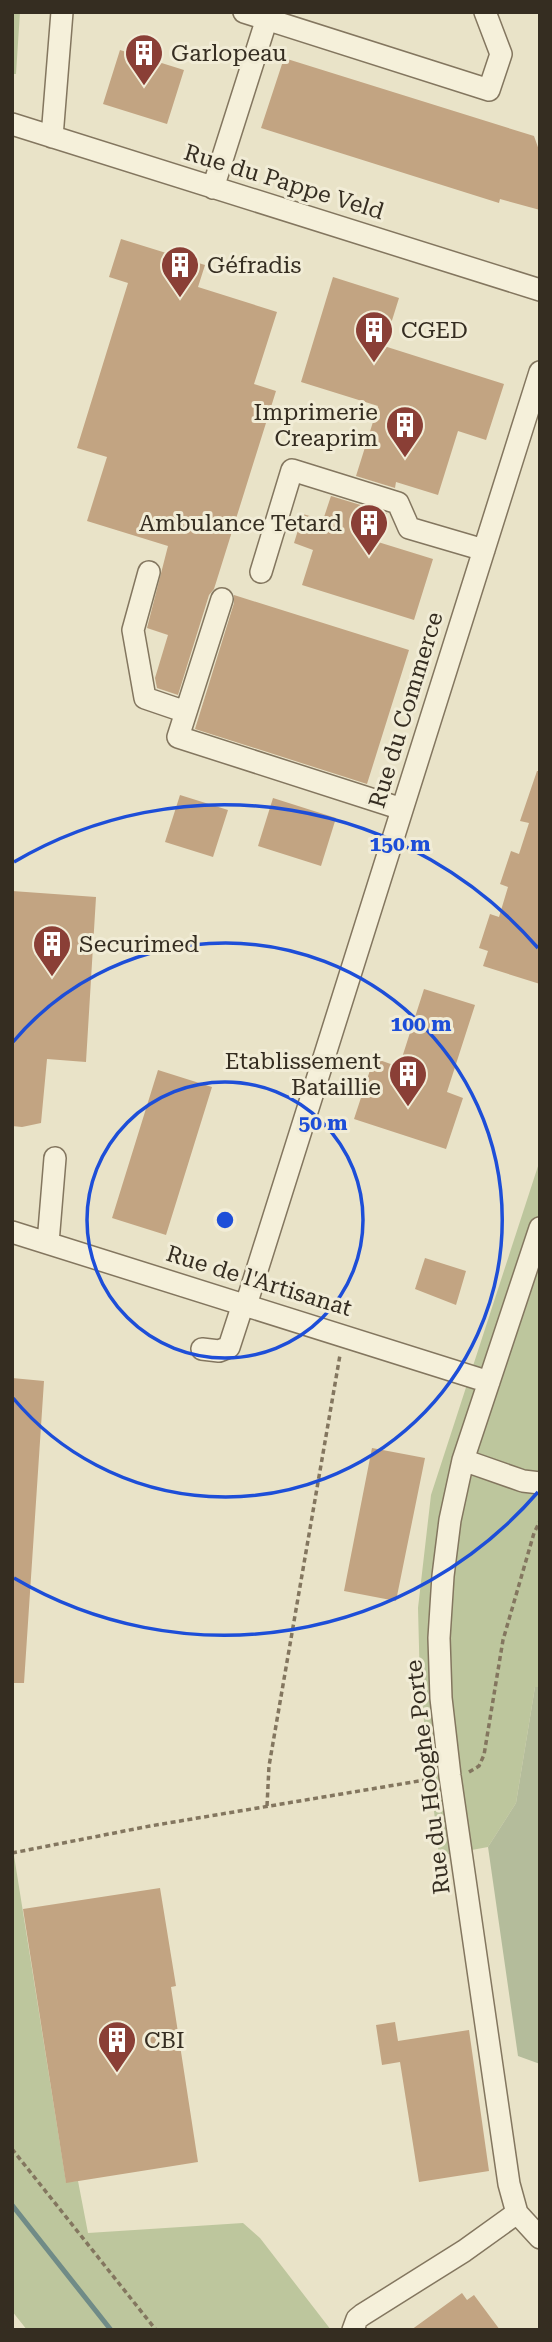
<svg xmlns="http://www.w3.org/2000/svg" width="552" height="2342" viewBox="0 0 552 2342" font-family="'Roboto Serif',serif">
<style>
.green{fill:#bdc69d}
.cemetery{fill:#b4bc9b}
.lines{fill:none;stroke-linecap:round;stroke-linejoin:round}
.stream{stroke:#708b87;stroke-width:5}
.building{fill:#c2a482}
.minor-casing{stroke:#83765f;stroke-width:24}
.path{stroke:#83765f;stroke-width:3.5;stroke-dasharray:5 3.5;stroke-linecap:butt}
.minor{stroke:#f5f0da;stroke-width:21}
.ring{fill:none;stroke:#1d4ed8;stroke-width:3.5}
.labels{text-anchor:middle;dominant-baseline:central;stroke-width:6;stroke-linejoin:round;paint-order:stroke}
.poi-label{font-size:23px;fill:#352d21;stroke:#f1ecd6;text-anchor:start}
.street-label{font-size:23px;fill:#352d21;stroke:#f1ecd6}
.centre{fill:#1d4ed8;stroke:#f1ecd6;stroke-width:3.5}
.ring-label{font-size:21px;text-anchor:middle;font-weight:bold;fill:#1d4ed8;stroke:#f1ecd6;stroke-width:6;stroke-linejoin:round;paint-order:stroke}
</style>
<rect width="100%" height="100%" fill="#e9e3c8"/>
<path class="green" d="M 12,12 L 20,12 L 16,74 L 12,74 Z
M 540,1160 L 540,1687 L 535,1687 L 516,1803 L 488,1847 L 439,1856 L 420,1685 L 418,1608 L 431,1495 Z
M 12,1843 L 66,2182 L 78,2181 L 88,2233 L 243,2223 L 260,2238 L 331,2330 L 27,2330 L 12,2311 Z"/>
<path class="cemetery" d="M 535,1687 L 540,1687 L 540,2064 L 518,2056 L 488,1847 L 516,1803 Z"/>
<g class="lines">
<path class="stream" d="M 12,2205 L 111,2330"/>
</g>
<path class="building" d="M 120,50 L 184,70 L 167,124 L 103,104 Z
M 284,58 L 534,136 L 540,153 L 540,210 L 500,199 L 499,203 L 261,128 Z
M 121,239 L 205,265 L 198,287 L 277,312 L 254,384 L 276,391 L 214,589 L 209,595 L 178,695 L 157,688 L 155,678 L 168,635 L 147,628 L 168,546 L 87,521 L 107,457 L 77,448 L 128,283 L 109,277 Z
M 333,277 L 399,298 L 384,346 L 504,384 L 486,440 L 458,431 L 438,495 L 396,482 L 395,488 L 356,476 L 378,406 L 301,382 Z
M 331,496 L 387,513 L 378,542 L 433,559 L 414,620 L 302,585 L 313,550 L 294,543 L 303,514 L 323,520 Z
M 234,595 L 409,650 L 367,784 L 195,729 L 234,603 Z
M 537,771 L 540,771 L 540,984 L 483,966 L 488,951 L 479,948 L 490,914 L 499,917 L 508,887 L 500,884 L 511,851 L 519,854 L 529,823 L 520,821 Z
M 180,795 L 228,810 L 213,857 L 165,842 Z
M 273,798 L 336,818 L 321,866 L 258,846 Z
M 12,891 L 96,897 L 86,1062 L 47,1059 L 41,1123 L 22,1127 L 12,1126 Z
M 424,989 L 475,1005 L 447,1092 L 463,1098 L 446,1149 L 354,1119 L 374,1058 L 399,1067 Z
M 158,1070 L 212,1087 L 166,1235 L 112,1218 Z
M 425,1258 L 466,1271 L 456,1305 L 415,1289 Z
M 12,1378 L 44,1381 L 24,1683 L 12,1683 Z
M 372,1448 L 425,1458 L 396,1601 L 344,1591 Z
M 160,1888 L 176,1986 L 171,1987 L 198,2162 L 66,2183 L 23,1909 Z
M 395,2022 L 398,2041 L 469,2030 L 489,2171 L 419,2182 L 400,2062 L 382,2065 L 376,2025 Z
M 462,2293 L 467,2300 L 474,2295 L 500,2330 L 411,2330 Z"/>
<g class="lines">
<defs>
<path id="minor" d="M 244,12 L 489,90 L 501,54 L 485,12
M 12,124 L 540,290
M 52,137 L 62,12
M 213,188 L 269,12
M 149,572 L 133,630 L 145,698 L 186,712
M 261,572 L 292,470 L 398,503 L 409,528 L 484,550
M 222,599 L 178,737 L 402,809
M 540,1228 L 463,1460 L 450,1520 L 443,1576 L 439,1638 L 441,1698 L 450,1776 L 509,2184 L 517,2213 L 540,2238
M 12,1232 L 489,1382
M 48,1243 L 55,1158
M 246,1305 L 540,372
M 202,1349 L 219,1351 L 229,1347 L 243,1304
M 463,1460 L 523,1481 L 540,1483
M 353,2330 L 357,2319 L 362,2315 L 464,2251 L 517,2213"/>
</defs>
<use href="#minor" class="minor-casing"/>
<path class="path" d="M 469,1772 L 479,1766 L 484,1755 L 503,1640 L 534,1533 L 540,1521
M 267,1806 L 269,1766 L 340,1355
M 12,1853 L 150,1826 L 431,1779
M 12,2149 L 156,2330"/>
<use href="#minor" class="minor"/>
</g>
<g class="ring">
<circle cx="225" cy="1220" r="138"/>
<path d="M13 1042A277 277 0 1 1 13 1398"/>
<path d="M538 1492A415 415 0 0 1 14 1578M14 862A415 415 0 0 1 538 948"/>
</g>
<defs>
<symbol id="building-pin" viewBox="-11 -11 22 30"><path d="M0 17L-7.5 6A9.5 9.5 0 1 1 7.5 6Z" fill="#8a3f36" stroke="#f1ecd6"/><path d="M-4-6H4V6H1V3H-1V6H-4ZM-2.5-4.3h1.7v1.8h-1.7ZM.8-4.3h1.7v1.8H.8ZM-2.5-1h1.7V.8h-1.7ZM.8-1h1.7V.8H.8Z" fill="#fff"/></symbol>
</defs>
<g fill-rule="evenodd">
<use href="#building-pin" x="122" y="31" width="44" height="60"/>
<use href="#building-pin" x="158" y="243" width="44" height="60"/>
<use href="#building-pin" x="352" y="308" width="44" height="60"/>
<use href="#building-pin" x="383" y="403" width="44" height="60"/>
<use href="#building-pin" x="347" y="501" width="44" height="60"/>
<use href="#building-pin" x="30" y="922" width="44" height="60"/>
<use href="#building-pin" x="386" y="1052" width="44" height="60"/>
<use href="#building-pin" x="95" y="2018" width="44" height="60"/>
</g>
<g class="labels">
<g class="poi-label">
<text x="171" y="53">Garlopeau</text>
<text x="207" y="265">Géfradis</text>
<text x="401" y="330">CGED</text>
<text x="378" y="412" text-anchor="end">Imprimerie<tspan x="378" dy="26">Creaprim</tspan></text>
<text x="342" y="523" text-anchor="end">Ambulance Tetard</text>
<text x="79" y="944">Securimed</text>
<text x="381" y="1061" text-anchor="end">Etablissement<tspan x="381" dy="26">Bataillie</tspan></text>
<text x="144" y="2040">CBI</text>
</g>
<g class="street-label">
<text transform="translate(284 182) rotate(17)">Rue du Pappe Veld</text>
<text transform="translate(406 710) rotate(-73)">Rue du Commerce</text>
<text transform="translate(259 1281) rotate(17)">Rue de l'Artisanat</text>
<text transform="translate(428 1777) rotate(-97)">Rue du Hooghe Porte</text>
</g>
</g>
<circle cx="225" cy="1220" r="10" class="centre"/>
<g class="ring-label">
<text x="400" y="851">150 m</text>
<text x="421" y="1031">100 m</text>
<text x="323" y="1130">50 m</text>
</g>
<rect width="552" height="2342" fill="none" stroke="#352d21" stroke-width="28"/>
</svg>
